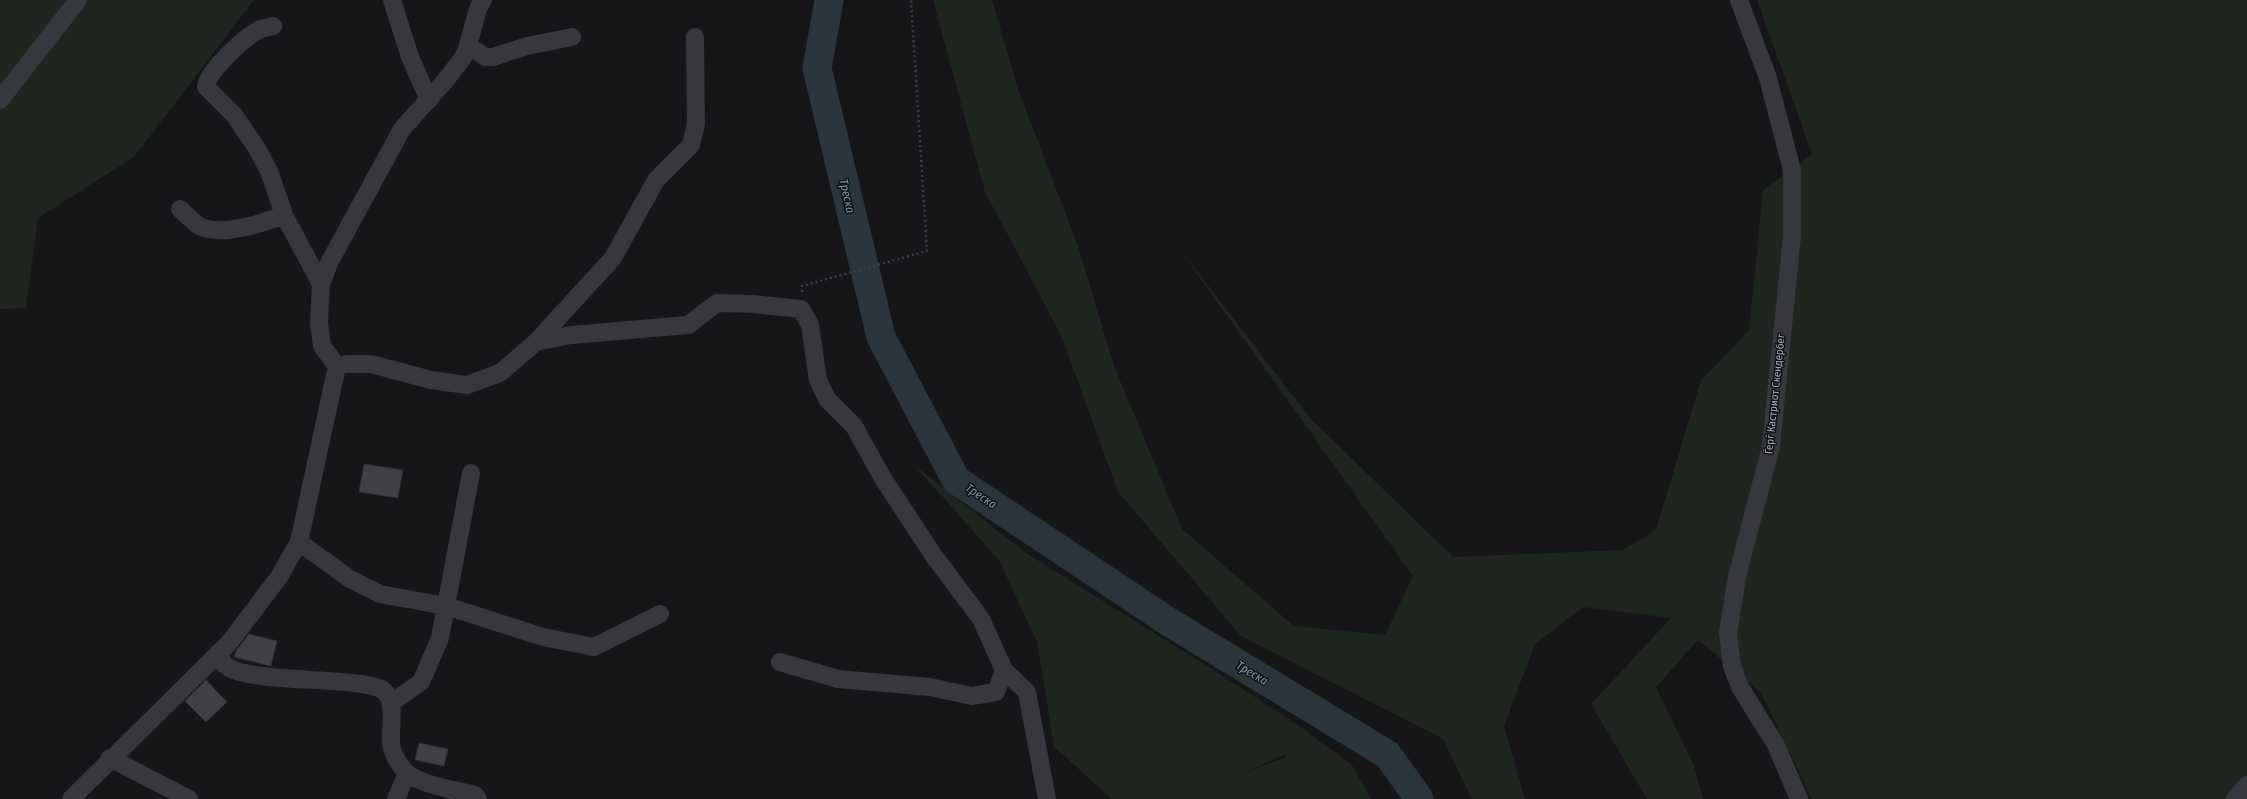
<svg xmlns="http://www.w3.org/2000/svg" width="2247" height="799" viewBox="0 0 2247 799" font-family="'Fira Sans Condensed',sans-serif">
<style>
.green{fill:#1e261f;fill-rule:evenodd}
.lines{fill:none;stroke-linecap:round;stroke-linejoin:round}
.river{stroke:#2c353c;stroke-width:29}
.building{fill:#404145;stroke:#303034}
.path{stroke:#3d3f44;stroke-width:2.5;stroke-dasharray:2 3;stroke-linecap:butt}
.minor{stroke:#37383d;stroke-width:18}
.labels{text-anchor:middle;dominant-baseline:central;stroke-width:3;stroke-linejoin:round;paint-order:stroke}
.street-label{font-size:11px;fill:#a8adb8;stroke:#111113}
.water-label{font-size:12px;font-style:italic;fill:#7f9bb3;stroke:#111113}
</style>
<rect width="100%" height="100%" fill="#161618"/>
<path class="green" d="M 0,0 L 254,0 L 134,157 L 38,218 L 26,308 L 0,309 Z
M 933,0 L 992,0 L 1018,89 L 1078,246 L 1114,366 L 1182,529 L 1294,626 L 1385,635 L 1413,576 L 1176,244 L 1310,418 L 1453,557 L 1623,550 L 1656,530 L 1701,380 L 1749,331 L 1763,190 L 1812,154 L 1757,0 L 2247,0 L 2247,799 L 1812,799 L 1761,693 L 1698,640 L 1656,687 L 1694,766 L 1703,799 L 1647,799 L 1591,704 L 1671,618 L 1583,607 L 1535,644 L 1504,726 L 1525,799 L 1472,799 L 1443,739 L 1241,636 L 1118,492 L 1061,335 L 985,192 Z
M 913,464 L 1026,553 L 1204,664 L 1295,723 L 1352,765 L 1371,799 L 1109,799 L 1111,798 L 1054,747 L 1037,642 L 999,560 ZM 1284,755 L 1286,757 L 1244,773 Z"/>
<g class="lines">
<path class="river" d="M 829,0 L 817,68 L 881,337 L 956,480 L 1169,622 L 1388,755 L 1419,799"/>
</g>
<path class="building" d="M 364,464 L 403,470 L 398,498 L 359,492 Z
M 249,634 L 277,641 L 271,666 L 234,657 L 236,651 Z
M 206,680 L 227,702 L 206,722 L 185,701 Z
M 419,743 L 448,749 L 444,766 L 415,760 Z"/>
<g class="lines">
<path class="path" d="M 802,292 L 802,286 L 927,251 L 911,0"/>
<path class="minor" d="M 392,0 L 410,57 L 429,100
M 1739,0 L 1768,78 L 1792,170 L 1792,236 L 1771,446 L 1737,577 L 1728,633 L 1732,666 L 1740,687 L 1776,745 L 1799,799
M 273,26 C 269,27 262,28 258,30 C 244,38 207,72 206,87 L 235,116 L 256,147 L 269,171 L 284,215 L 321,284
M 467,49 L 477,51 L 485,57 L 493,57 L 527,46 L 572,37
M 0,100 L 78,0
M 180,209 C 186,214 194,223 201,227 C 223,236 263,223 284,215
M 536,342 L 613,258 L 656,180 L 691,145 L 696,124 L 695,37
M 337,366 L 347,364 L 371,364 L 431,380 L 467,385 L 500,373 L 536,342 L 571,335 L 688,325 L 717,303 L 753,304 L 801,309 L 810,325 L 818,380 L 827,399 L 854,426 L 882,477 L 934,556 L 981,619 L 1004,670 L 996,692 L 972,696 L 930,687 L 838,679 L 780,662
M 299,542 L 350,579 L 380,594 L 446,606 L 543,637 L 594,647 L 660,614
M 218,653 C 220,657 222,661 224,664 C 243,684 346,676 379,688 C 398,696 390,723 391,740 C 391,752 398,764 406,772 C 420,785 456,790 475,795 L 478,799
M 1004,670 L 1027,692 L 1047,799
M 391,703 L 421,682 L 440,638 L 471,473
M 110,758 L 189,799
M 71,799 L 229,643 L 279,577 L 299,542 L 337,366 L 322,346 L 319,323 L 321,284 L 330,261 L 402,129 L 445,81 L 462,59 L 467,49 L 478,9 L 483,0
M 396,799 L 407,773
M 2235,799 L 2247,785"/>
</g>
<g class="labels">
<g class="street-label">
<text transform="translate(1775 394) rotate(-84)">Ѓерѓ Кастриот Скендербег</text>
</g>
<g class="water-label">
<text transform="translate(847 196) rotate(77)">Треска</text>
<text transform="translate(981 496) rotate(34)">Треска</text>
<text transform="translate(1252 673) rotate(31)">Треска</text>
</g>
</g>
</svg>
